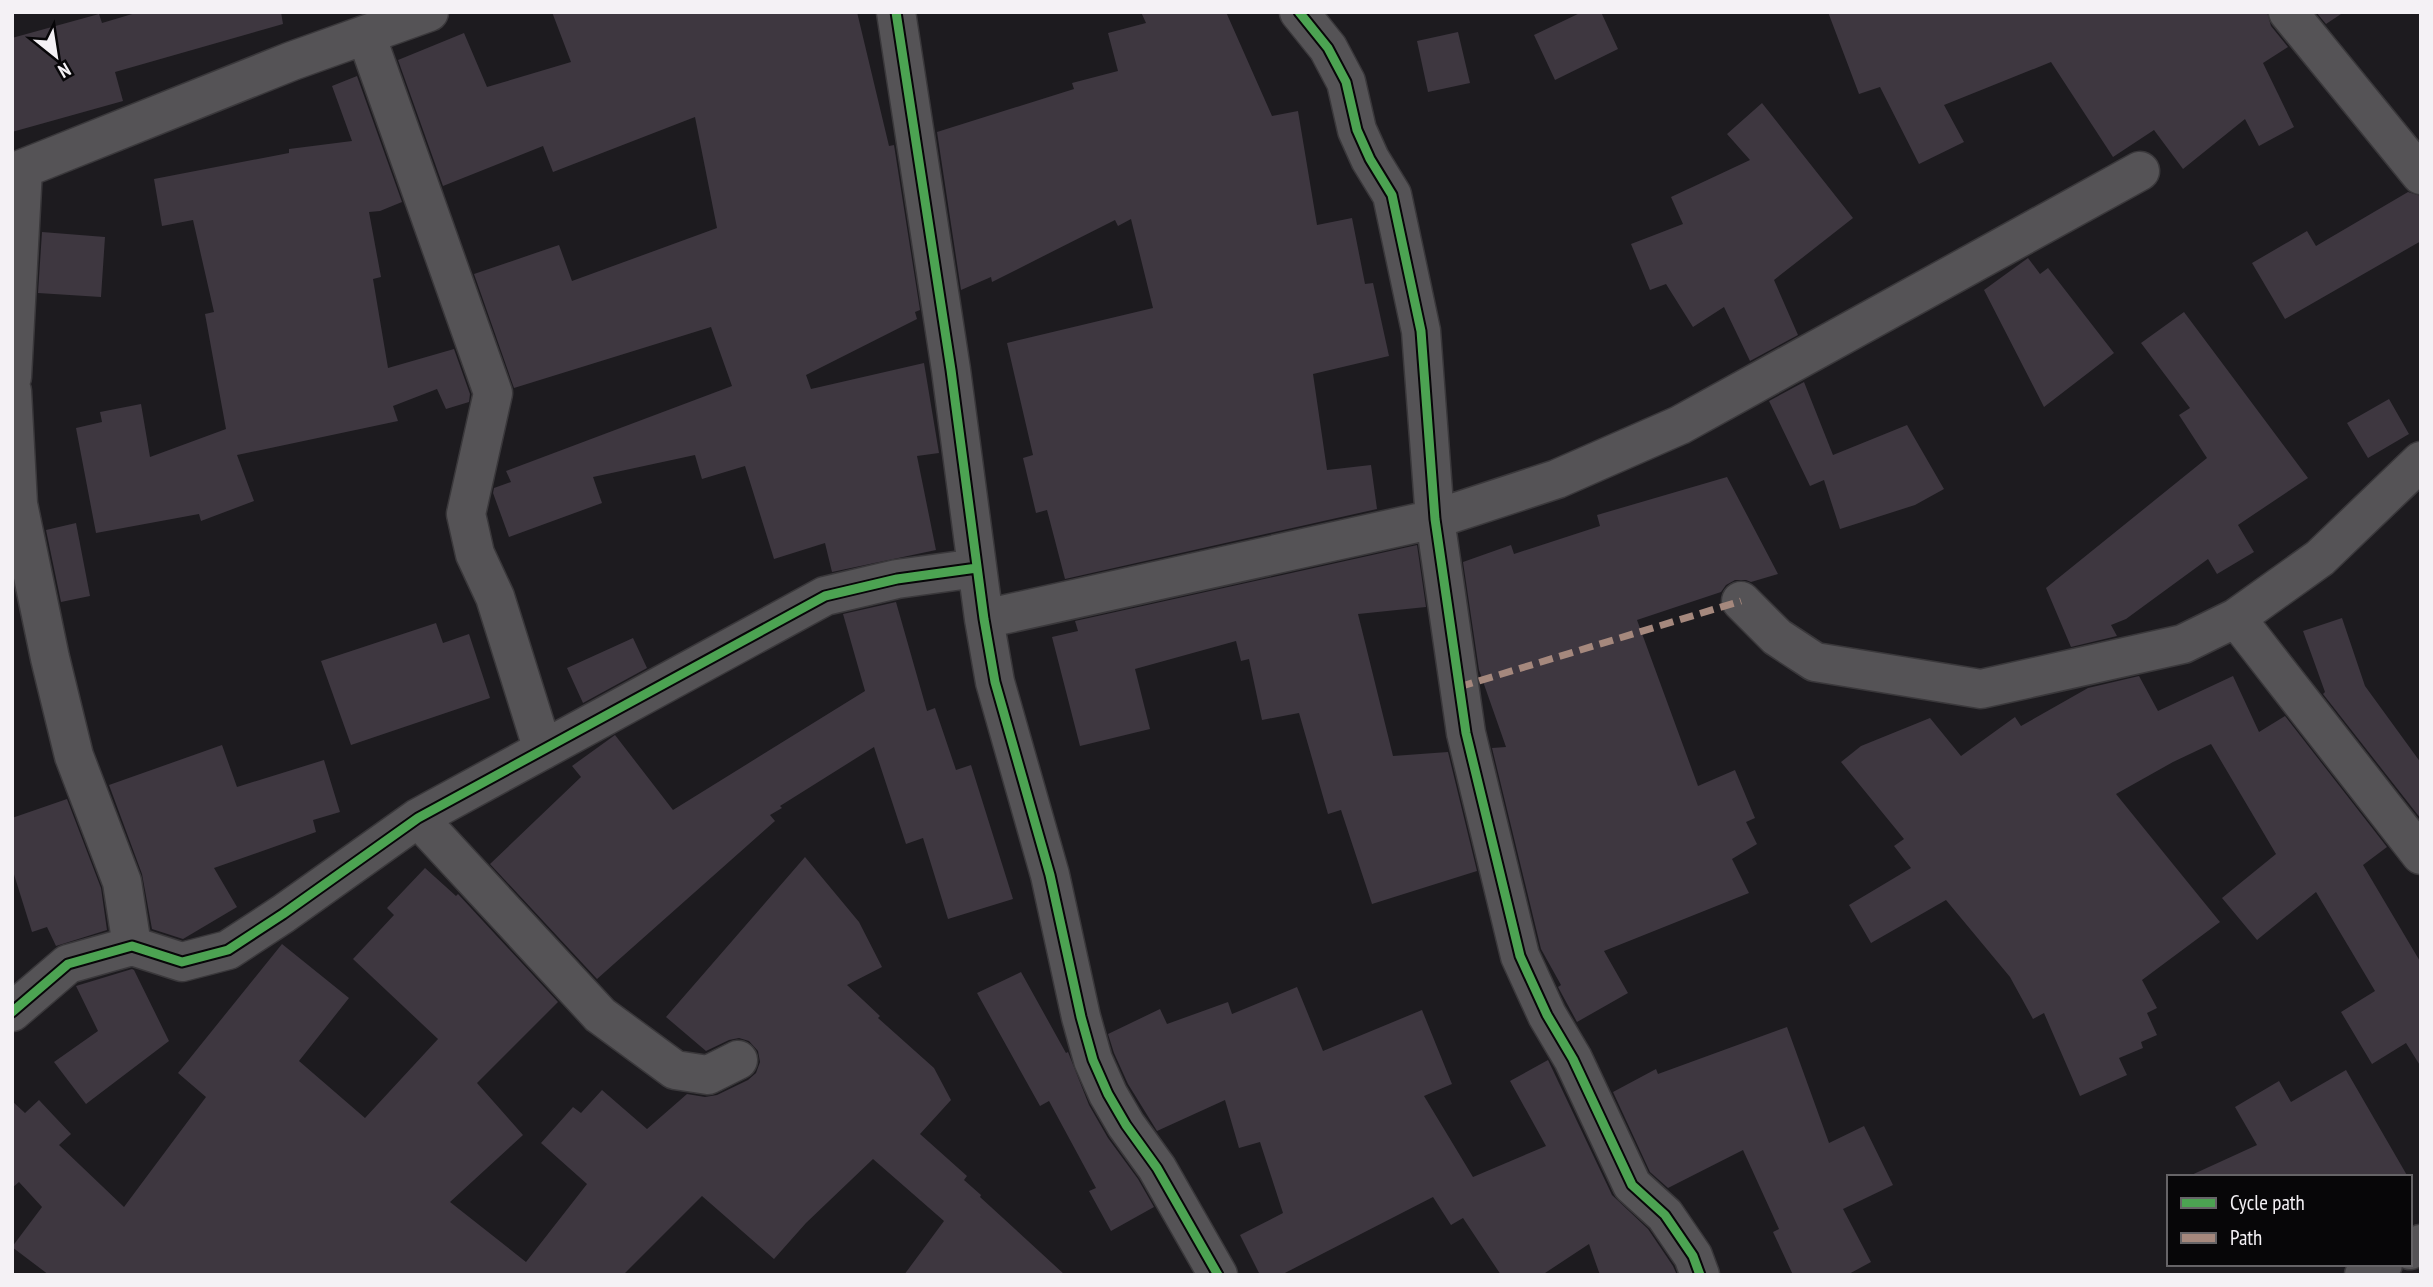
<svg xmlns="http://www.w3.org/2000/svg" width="2433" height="1287" viewBox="0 0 2433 1287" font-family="'PT Sans Narrow',sans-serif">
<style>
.building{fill:#3e3740}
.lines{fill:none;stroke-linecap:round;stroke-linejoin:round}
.minor-casing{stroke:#3a383b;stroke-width:41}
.minor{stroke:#555356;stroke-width:38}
.quiet{stroke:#a5887d;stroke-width:7;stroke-dasharray:14 7;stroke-linecap:butt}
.cycleway-casing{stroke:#070608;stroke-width:13}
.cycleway{stroke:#4ca352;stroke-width:9}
</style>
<rect width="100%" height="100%" fill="#1d1b1f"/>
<path class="building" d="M 139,12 L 281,12 L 283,24 L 115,72 L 123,101 L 12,132 L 12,38 L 99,14 L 102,23 Z
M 552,12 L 857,12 L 889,146 L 894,145 L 920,310 L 915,312 L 917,319 L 806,375 L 811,389 L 924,363 L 939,453 L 917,456 L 936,550 L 832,572 L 825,543 L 774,559 L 745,466 L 702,479 L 695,455 L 593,477 L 602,503 L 509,537 L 493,493 L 494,488 L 511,482 L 506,471 L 732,386 L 711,327 L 514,388 L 474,274 L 559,245 L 572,281 L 717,228 L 695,117 L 553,172 L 543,146 L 443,186 L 398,60 L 464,33 L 487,87 L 571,62 Z
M 1141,12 L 1226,12 L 1272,116 L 1298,111 L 1317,225 L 1352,218 L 1365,284 L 1373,283 L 1389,356 L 1313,374 L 1327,470 L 1371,465 L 1377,509 L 1065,579 L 1047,510 L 1036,513 L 1023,458 L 1033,455 L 1007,343 L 1153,308 L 1131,219 L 1118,226 L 1115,220 L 992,282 L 991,277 L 961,290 L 937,132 L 1074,89 L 1072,83 L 1118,71 L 1108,33 L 1146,23 Z
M 1582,12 L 1601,12 L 1618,49 L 1555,80 L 1534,35 Z
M 1828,12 L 2267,12 L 2271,26 L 2288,47 L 2263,63 L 2294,127 L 2259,146 L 2245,119 L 2183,169 L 2154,130 L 2113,157 L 2051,62 L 1944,105 L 1964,142 L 1919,164 L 1880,87 L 1859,94 Z
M 2316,12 L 2344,12 L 2326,24 Z
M 1458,32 L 1470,83 L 1428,92 L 1417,41 Z
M 357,76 L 402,202 L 380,211 L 369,212 L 381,277 L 373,279 L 388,368 L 454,349 L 470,394 L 469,402 L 446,409 L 437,389 L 393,406 L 398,421 L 237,455 L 254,501 L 201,521 L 199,514 L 96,533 L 76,428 L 102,422 L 100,412 L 141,404 L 150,457 L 226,429 L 205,314 L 214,312 L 193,220 L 162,226 L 154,179 L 289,153 L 289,149 L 352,141 L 332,86 Z
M 1762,103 L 1853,218 L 1774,280 L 1798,335 L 1750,361 L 1724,307 L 1693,327 L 1666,284 L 1650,290 L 1631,244 L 1683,224 L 1671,197 L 1750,160 L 1727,134 Z
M 2408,192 L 2421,196 L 2421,241 L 2285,319 L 2252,263 L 2307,231 L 2316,246 Z
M 42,232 L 105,237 L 101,297 L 38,293 Z
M 2028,258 L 2040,274 L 2048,268 L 2114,353 L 2044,407 L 1984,290 Z
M 2184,312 L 2308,478 L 2238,525 L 2254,552 L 2217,574 L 2208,559 L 2126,619 L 2111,625 L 2117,636 L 2071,647 L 2046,588 L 2207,458 L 2179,415 L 2190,408 L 2141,343 Z
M 1804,382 L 1833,455 L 1907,425 L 1944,489 L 1915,505 L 1840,529 L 1824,480 L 1810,486 L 1769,401 Z
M 2389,399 L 2409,434 L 2368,458 L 2347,423 Z
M 1727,477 L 1778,574 L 1751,582 L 1746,580 L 1735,580 L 1726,585 L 1721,592 L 1637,620 L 1698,786 L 1735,770 L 1755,818 L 1746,822 L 1757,844 L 1732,859 L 1749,893 L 1604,951 L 1628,993 L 1577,1022 L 1558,987 L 1561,985 L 1541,949 L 1492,748 L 1506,747 L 1479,670 L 1463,562 L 1511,545 L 1514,554 L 1600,526 L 1597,515 Z
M 76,523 L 90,596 L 61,602 L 46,530 Z
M 1417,545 L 1426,607 L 1358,614 L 1393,756 L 1448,752 L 1477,871 L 1372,904 L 1341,810 L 1328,814 L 1299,713 L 1262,720 L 1249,659 L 1241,661 L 1236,641 L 1135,669 L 1150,729 L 1080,746 L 1052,637 L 1078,631 L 1075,621 Z
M 896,602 L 927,711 L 935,708 L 956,770 L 971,765 L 1013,899 L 948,919 L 923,838 L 906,844 L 874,747 L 780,806 L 782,808 L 770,815 L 775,821 L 597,979 L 490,864 L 581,777 L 572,766 L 615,735 L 673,810 L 865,691 L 843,614 Z
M 2342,618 L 2365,686 L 2421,763 L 2421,819 L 2323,694 L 2325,692 L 2303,631 Z
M 436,623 L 443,643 L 469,634 L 490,698 L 351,745 L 321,661 Z
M 633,638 L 647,668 L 583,703 L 567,668 Z
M 2139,676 L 2158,711 L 2233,676 L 2259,732 L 2285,716 L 2387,847 L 2363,865 L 2421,963 L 2421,1067 L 2406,1043 L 2372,1064 L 2341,1012 L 2375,991 L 2316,892 L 2257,940 L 2222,898 L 2276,854 L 2211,744 L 2173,762 L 2116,794 L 2220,922 L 2142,980 L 2157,1008 L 2147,1013 L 2157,1035 L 2141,1042 L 2143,1048 L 2119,1058 L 2127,1075 L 2080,1096 L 2044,1013 L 2033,1019 L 2010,977 L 1946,900 L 1871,943 L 1849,905 L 1911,868 L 1894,846 L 1904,839 L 1841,762 L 1861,746 L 1930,718 L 1961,756 L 2015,717 L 2021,726 L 2088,688 Z
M 222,745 L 237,787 L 324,760 L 340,812 L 313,820 L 316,832 L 214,868 L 237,907 L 183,939 L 152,929 L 142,874 L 109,785 Z
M 67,799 L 101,888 L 107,930 L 56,946 L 47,927 L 32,932 L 12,868 L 12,818 Z
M 805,857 L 859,922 L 882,967 L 847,985 L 880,1016 L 878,1018 L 934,1068 L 951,1100 L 920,1134 L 967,1176 L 964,1180 L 981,1195 L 980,1197 L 1065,1275 L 904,1275 L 944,1221 L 873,1159 L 806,1223 L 774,1259 L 702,1196 L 623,1275 L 49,1275 L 12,1247 L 42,1207 L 19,1182 L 12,1188 L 12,1101 L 25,1113 L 39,1100 L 71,1134 L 59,1145 L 124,1207 L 206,1097 L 178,1073 L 282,944 L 349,998 L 299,1061 L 365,1118 L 438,1039 L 353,959 L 394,915 L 387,908 L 425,868 L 456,896 L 458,894 L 558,1002 L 477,1083 L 523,1135 L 450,1202 L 526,1262 L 587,1184 L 541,1143 L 573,1107 L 581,1113 L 602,1090 L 647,1129 L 687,1094 L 705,1097 L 717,1095 L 748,1080 L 756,1073 L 760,1062 L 758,1051 L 749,1041 L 739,1038 L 729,1040 L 706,1051 L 666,1017 Z
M 132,969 L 134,970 L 169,1041 L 86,1104 L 54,1062 L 98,1031 L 76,986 Z
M 1021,972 L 1066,1053 L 1068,1052 L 1089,1105 L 1108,1138 L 1138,1179 L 1154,1207 L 1111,1231 L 1089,1191 L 1096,1188 L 1049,1101 L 1040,1106 L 977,993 Z
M 1297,987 L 1323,1051 L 1422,1010 L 1452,1084 L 1424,1096 L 1473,1177 L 1546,1146 L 1510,1081 L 1548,1060 L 1612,1195 L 1648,1229 L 1673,1266 L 1677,1275 L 1600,1275 L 1589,1244 L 1542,1275 L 1501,1275 L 1463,1218 L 1451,1225 L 1433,1197 L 1281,1275 L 1260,1275 L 1240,1235 L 1283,1213 L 1260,1142 L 1239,1148 L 1225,1100 L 1157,1131 L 1128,1084 L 1114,1053 L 1108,1034 L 1160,1009 L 1167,1024 L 1228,1002 L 1232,1014 Z
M 1787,1027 L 1829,1143 L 1864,1126 L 1893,1185 L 1843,1209 L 1871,1262 L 1847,1275 L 1793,1275 L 1773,1232 L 1779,1229 L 1743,1150 L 1668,1188 L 1650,1172 L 1613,1092 L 1656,1069 L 1658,1074 Z
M 2346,1070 L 2408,1177 L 2187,1177 L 2257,1145 L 2235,1107 L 2279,1081 L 2291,1102 Z"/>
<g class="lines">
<defs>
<path id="minor" d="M 896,12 L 951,370 L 984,619 L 995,682 L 1050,875 L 1081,1017 L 1093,1060 L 1108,1094 L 1126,1125 L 1157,1168 L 1218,1275
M 1299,12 L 1328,48 L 1346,82 L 1357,130 L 1370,159 L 1392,195 L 1421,331 L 1435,519 L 1466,733 L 1520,956 L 1547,1015 L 1573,1059 L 1632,1185 L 1665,1215 L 1693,1256 L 1700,1275
M 2288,12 L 2421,175
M 366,35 L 493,393 L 466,514 L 475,554 L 495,597 L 543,750
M 12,173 L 292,61 L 429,12
M 12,377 L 23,169
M 12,391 L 18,504 L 50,658 L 74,756 L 122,882 L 132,946
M 1741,601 L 1777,637 L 1815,662 L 1981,689 L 2183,644 L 2236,618 L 2320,558 L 2421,461
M 2236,618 L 2421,855
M 984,619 L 1435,519 L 1557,479 L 1680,425 L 2140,171
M 418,818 L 600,1015 L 675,1070 L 708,1075 L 738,1060
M 12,1012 L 68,964 L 132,946 L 182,962 L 228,950 L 283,914 L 418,818 L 825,596 L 897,579 L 977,568
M 2410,1250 L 2421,1244
M 2364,1275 L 2383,1264"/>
</defs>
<use href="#minor" class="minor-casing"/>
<use href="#minor" class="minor"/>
<path class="quiet" d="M 1459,687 L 1741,601"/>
<defs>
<path id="cycleway" d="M 896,12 L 951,370 L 984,619 L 995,682 L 1050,875 L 1081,1017 L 1093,1060 L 1108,1094 L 1126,1125 L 1157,1168 L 1218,1275
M 1299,12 L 1328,48 L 1346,82 L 1357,130 L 1370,159 L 1392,195 L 1421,331 L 1435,519 L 1466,733 L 1520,956 L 1547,1015 L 1573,1059 L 1632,1185 L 1665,1215 L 1693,1256 L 1700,1275
M 12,1012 L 68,964 L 132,946 L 182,962 L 228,950 L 283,914 L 418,818 L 825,596 L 897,579 L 977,568"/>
</defs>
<use href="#cycleway" class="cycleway-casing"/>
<use href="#cycleway" class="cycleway"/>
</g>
<rect width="2433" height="1287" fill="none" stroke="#f4f1f5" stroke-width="28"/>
<rect x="2167" y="1175" width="245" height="91" fill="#070608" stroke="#666467" stroke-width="2"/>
<rect x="2181" y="1198" width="35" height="10" fill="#4ca352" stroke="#666467" stroke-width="2"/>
<text x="2230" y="1210" font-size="21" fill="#f4f1f5">Cycle path</text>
<rect x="2181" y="1233" width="35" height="10" fill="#a5887d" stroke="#666467" stroke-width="2"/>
<text x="2230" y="1245" font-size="21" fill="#f4f1f5">Path</text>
<g transform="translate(56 56) rotate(150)" stroke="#070608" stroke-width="5" paint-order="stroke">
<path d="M0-5L12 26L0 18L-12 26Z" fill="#f4f1f5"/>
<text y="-10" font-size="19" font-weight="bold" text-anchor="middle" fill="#f4f1f5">N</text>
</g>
</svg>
